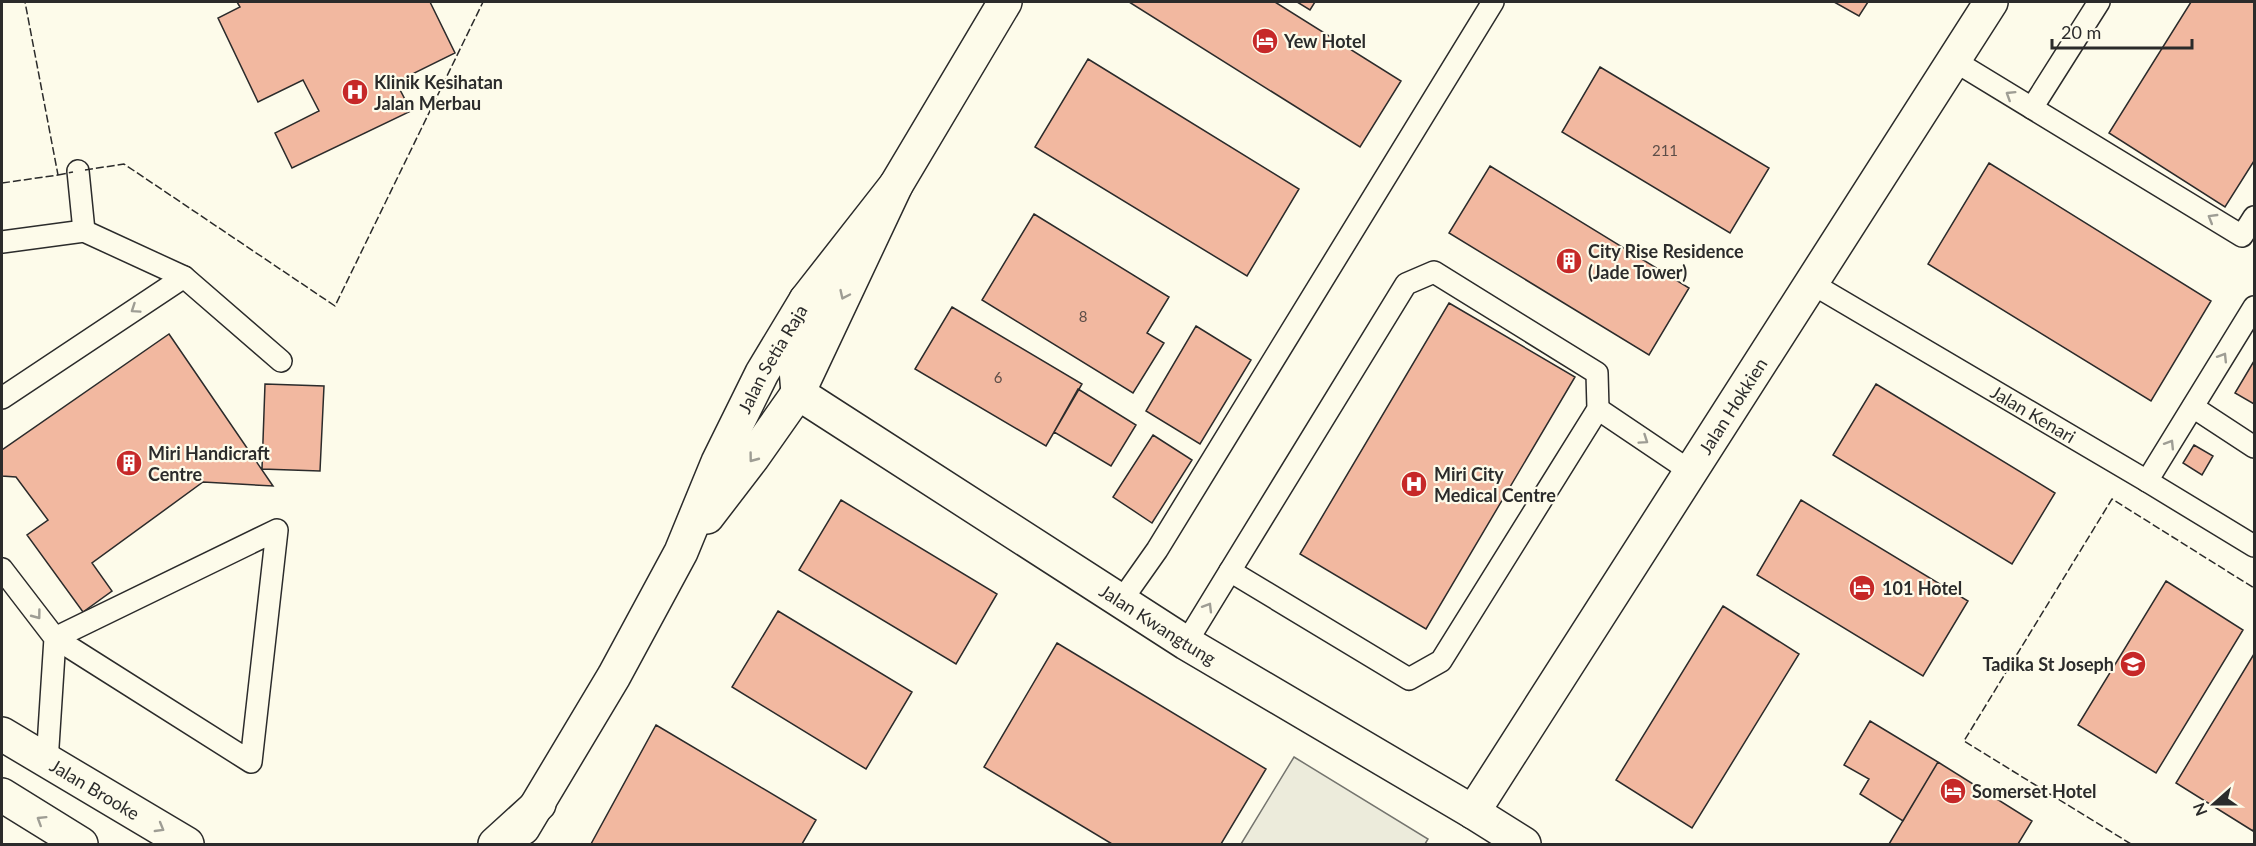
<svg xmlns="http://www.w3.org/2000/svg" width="2256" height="846" viewBox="0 0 2256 846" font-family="Lato,sans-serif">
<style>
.green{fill:#ecebdb;stroke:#74746e;stroke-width:1.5}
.building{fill:#f2b8a0;stroke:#2b2b2b;stroke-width:1.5}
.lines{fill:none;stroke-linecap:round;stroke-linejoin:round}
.lane-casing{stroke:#2b2b2b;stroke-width:24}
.street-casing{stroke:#2b2b2b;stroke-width:36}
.secondary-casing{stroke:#2b2b2b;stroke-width:36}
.lane{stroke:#fdfbea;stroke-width:21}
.street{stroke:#fdfbea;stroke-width:33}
.secondary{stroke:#fdfbea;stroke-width:33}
.fence{stroke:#2b2b2b;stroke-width:1.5;stroke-dasharray:8 3;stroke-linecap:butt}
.oneway{stroke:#9e9d94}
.labels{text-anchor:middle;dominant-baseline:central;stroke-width:4.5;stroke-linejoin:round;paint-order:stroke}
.number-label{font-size:15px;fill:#5d4e48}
.poi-label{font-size:18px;font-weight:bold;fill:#2b2b2b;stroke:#fdfbea;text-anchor:start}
.street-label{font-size:18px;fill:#2b2b2b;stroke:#fdfbea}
</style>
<rect width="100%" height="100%" fill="#fdfbea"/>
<path class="green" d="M 1294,757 L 1428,839 L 1425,844 L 1241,844 Z"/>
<path class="building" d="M 237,2 L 430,2 L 455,53 L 396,82 L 411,111 L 292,168 L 275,133 L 319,111 L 303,80 L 258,102 L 218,18 L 240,7 Z
M 1129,2 L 1275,2 L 1401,81 L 1360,147 Z
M 1297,2 L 1315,2 L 1310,10 Z
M 1834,2 L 1868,2 L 1859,16 Z
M 2191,2 L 2254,2 L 2254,161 L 2225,207 L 2109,133 Z
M 1088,59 L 1299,189 L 1247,276 L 1035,147 Z
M 1600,67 L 1769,168 L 1730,233 L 1562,132 Z
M 1989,163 L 2211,301 L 2151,401 L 1928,264 Z
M 1490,166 L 1689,288 L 1649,355 L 1449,233 Z
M 1034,214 L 1169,297 L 1147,333 L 1164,343 L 1133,393 L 982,300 Z
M 1449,303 L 1575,377 L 1426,629 L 1300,554 Z
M 952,307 L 1082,384 L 1046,446 L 915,369 Z
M 1196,326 L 1251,360 L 1200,444 L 1146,411 Z
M 169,334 L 273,486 L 203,482 L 92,563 L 112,591 L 83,612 L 27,535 L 48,520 L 16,477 L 2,476 L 2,450 Z
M 2254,361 L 2254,404 L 2235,393 Z
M 265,384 L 324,386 L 320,471 L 262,469 Z
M 1876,384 L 2055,493 L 2012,564 L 1833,455 Z
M 1078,389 L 1136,425 L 1111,466 L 1054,432 Z
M 1153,435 L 1192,460 L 1152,523 L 1113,497 Z
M 2194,445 L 2213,456 L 2202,475 L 2183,463 Z
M 841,500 L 997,594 L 956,664 L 799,570 Z
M 1801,500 L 1968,601 L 1923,676 L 1757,575 Z
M 2166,581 L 2243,630 L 2156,773 L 2078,725 Z
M 1723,606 L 1799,654 L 1692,828 L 1616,780 Z
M 778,611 L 912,692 L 866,769 L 732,687 Z
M 1057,643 L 1266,769 L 1221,844 L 1112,844 L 984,767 Z
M 2254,654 L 2254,828 L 2253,831 L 2176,783 Z
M 1870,721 L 1938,762 L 1903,821 L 1860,794 L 1869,779 L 1844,765 Z
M 656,725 L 816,820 L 802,844 L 591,844 Z
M 1938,762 L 2032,821 L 2018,844 L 1889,844 Z"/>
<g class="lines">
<defs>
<g id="lane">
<path d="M 1953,60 L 2242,236 L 2254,217"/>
<path d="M 2032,108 L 2099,2"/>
<path d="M 78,171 L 84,231"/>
<path d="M 2,242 L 84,231 L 184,277 L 281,361"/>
<path d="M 1434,272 L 1597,373 L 1598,409 L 1441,661 L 1409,679 L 1230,571 L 1406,284 Z"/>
<path id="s1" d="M 1811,283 L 2147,481 L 2254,546"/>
<path d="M 2,398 L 184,277"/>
<path d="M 2193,407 L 2254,447"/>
<path d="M 1598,409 L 1690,471"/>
<path d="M 2147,481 L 2254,307"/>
<path d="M 277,530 L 251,762 L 55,638 Z"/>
<path d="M 2,569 L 55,638 L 47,762"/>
<path d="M 1121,601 L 1157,550 L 1493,2"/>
<path d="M 1186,643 L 1230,571"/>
</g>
<g id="street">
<path id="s2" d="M 806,300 L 795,357 L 798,393 L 1186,643 L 1473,812 L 1524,844"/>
<path d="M 707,517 L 753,457 L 798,393 L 896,185 L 1005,2"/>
<path id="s3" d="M 1473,812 L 1991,2"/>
<path id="s4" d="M 523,828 L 614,676 L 681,552 L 718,462 L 762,373 L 806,300 L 896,185"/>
</g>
<g id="secondary">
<path id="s5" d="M 2,734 L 187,844"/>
<path d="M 2,795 L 81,844"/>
<path d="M 495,844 L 539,804"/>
</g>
</defs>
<use href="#lane" class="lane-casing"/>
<use href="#street" class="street-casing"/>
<use href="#secondary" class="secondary-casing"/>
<use href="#lane" class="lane"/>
<use href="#street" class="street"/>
<use href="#secondary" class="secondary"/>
<path class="fence" d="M 85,170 L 124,164 L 335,306 L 483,2
M 58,175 L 73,172
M 2,183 L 58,175 L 25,2
M 2131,844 L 1964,741 L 2112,499 L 2254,588"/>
</g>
<defs><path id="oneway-chevron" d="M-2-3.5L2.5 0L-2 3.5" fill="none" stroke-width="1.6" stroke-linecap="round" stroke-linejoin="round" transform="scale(1.5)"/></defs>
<g class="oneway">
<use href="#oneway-chevron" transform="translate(2010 95) rotate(-148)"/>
<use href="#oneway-chevron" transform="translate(2212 218) rotate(-149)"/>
<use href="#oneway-chevron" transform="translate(844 295) rotate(115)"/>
<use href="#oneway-chevron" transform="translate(135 309) rotate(146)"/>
<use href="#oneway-chevron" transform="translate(2223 357) rotate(-58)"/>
<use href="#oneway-chevron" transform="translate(1644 440) rotate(34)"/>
<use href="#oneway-chevron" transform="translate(2170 444) rotate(-58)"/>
<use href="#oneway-chevron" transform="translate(753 458) rotate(127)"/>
<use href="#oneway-chevron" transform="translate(1208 607) rotate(-59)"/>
<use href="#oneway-chevron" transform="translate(37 615) rotate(53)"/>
<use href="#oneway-chevron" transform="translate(41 820) rotate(-148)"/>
<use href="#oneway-chevron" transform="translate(160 828) rotate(30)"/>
</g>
<defs>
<symbol id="hotel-disc" viewBox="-11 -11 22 22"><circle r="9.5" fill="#c62828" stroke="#fdfbea"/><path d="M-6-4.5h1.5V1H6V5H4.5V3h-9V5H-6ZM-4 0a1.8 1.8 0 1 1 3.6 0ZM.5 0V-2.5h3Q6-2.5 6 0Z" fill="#fff"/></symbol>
<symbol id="hospital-disc" viewBox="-11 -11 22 22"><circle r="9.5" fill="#c62828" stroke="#fdfbea"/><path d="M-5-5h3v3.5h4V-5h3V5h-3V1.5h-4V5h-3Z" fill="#fff"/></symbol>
<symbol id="building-disc" viewBox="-11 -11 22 22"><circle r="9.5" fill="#c62828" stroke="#fdfbea"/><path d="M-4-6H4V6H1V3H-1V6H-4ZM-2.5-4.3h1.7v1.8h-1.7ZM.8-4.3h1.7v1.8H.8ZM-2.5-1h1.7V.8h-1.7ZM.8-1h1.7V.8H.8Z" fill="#fff"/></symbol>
<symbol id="school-disc" viewBox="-11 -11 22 22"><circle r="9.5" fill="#c62828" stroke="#fdfbea"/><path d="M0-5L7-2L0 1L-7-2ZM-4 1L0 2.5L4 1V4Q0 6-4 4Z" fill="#fff"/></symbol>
</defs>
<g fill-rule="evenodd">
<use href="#hotel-disc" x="1250" y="26" width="30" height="30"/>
<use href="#hospital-disc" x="340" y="77" width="30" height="30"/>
<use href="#building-disc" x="1554" y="246" width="30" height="30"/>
<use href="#building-disc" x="114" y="448" width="30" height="30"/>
<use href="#hospital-disc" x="1399" y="469" width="30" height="30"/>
<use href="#hotel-disc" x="1847" y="573" width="30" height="30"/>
<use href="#school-disc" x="2118" y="649" width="30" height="30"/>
<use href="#hotel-disc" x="1938" y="776" width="30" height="30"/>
</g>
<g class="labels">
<g class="number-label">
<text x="1665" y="150">211</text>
<text x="1083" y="316">8</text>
<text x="998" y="377">6</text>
</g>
<g class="poi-label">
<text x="1284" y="41">Yew Hotel</text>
<text x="374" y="82">Klinik Kesihatan<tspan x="374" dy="21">Jalan Merbau</tspan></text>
<text x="1588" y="251">City Rise Residence<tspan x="1588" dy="21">(Jade Tower)</tspan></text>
<text x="148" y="453">Miri Handicraft<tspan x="148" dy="21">Centre</tspan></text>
<text x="1434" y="474">Miri City<tspan x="1434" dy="21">Medical Centre</tspan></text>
<text x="1882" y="588">101 Hotel</text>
<text x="2114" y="664" text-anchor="end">Tadika St Joseph</text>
<text x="1972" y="791">Somerset Hotel</text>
</g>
<g class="street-label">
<text stroke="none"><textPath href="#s4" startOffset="532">Jalan Setia Raja</textPath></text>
<text stroke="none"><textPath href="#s3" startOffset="482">Jalan Hokkien</textPath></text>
<text stroke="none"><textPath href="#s1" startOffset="258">Jalan Kenari</textPath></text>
<text stroke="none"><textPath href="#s2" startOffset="522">Jalan Kwangtung</textPath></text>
<text stroke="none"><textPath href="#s5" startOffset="108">Jalan Brooke</textPath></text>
</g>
</g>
<rect width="2256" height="846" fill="none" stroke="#2b2b2b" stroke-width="6"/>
<g transform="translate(2214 804) rotate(249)" stroke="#fdfbea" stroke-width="4.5" paint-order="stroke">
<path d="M0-4.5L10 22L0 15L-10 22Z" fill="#2b2b2b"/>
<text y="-9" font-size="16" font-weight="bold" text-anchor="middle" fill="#2b2b2b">N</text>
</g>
<path d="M2052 39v9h140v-9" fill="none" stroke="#2b2b2b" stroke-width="3"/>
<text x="2061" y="39" font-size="18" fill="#2b2b2b" stroke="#fdfbea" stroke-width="4.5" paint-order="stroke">20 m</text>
</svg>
